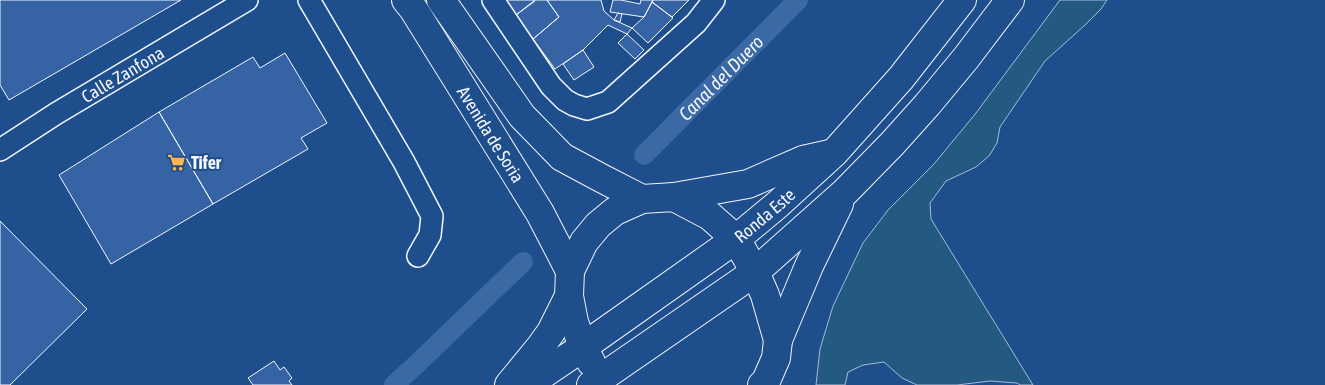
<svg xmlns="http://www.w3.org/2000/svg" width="1325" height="385" viewBox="0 0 1325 385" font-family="'Asap Condensed',sans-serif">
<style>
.green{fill:#245a82;stroke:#a8bbd7}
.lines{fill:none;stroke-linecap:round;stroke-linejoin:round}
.canal{stroke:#3b69a3;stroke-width:20}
.building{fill:#3563a3;stroke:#f2f6ff}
.minor-casing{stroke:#f2f6ff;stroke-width:24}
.major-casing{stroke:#f2f6ff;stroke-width:30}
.highway-casing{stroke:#f2f6ff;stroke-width:30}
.minor{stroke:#1f4e8c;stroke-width:21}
.major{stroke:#1f4e8c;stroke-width:28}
.highway{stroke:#1f4e8c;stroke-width:28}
.labels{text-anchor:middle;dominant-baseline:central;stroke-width:4;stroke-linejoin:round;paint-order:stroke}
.street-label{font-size:18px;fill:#f2f6ff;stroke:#1f4e8c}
.poi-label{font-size:18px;font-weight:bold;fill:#f2f6ff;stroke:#1f4e8c;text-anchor:start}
.water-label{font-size:19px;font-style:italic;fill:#f2f6ff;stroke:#1f4e8c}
</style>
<rect width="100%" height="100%" fill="#1f4e8c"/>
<path class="green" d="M 1060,0 L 1107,0 L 1101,9 L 1085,25 L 1045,61 L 1000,127 L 997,143 L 989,156 L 976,167 L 946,181 L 930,203 L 931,219 L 1033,385 L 1020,385 L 1017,383 L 990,381 L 957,385 L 917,385 L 902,378 L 884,362 L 863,365 L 848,372 L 845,385 L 816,385 L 820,349 L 833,306 L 863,243 L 888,210 L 934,164 L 976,113 Z"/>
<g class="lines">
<g class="canal">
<path id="s1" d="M 644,155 L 798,0"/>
<path d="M 394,385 L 421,360 L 523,262"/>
</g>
</g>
<path class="building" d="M 0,0 L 181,0 L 9,100 L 0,85 Z
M 506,0 L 534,0 L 535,1 L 516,15 Z
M 535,0 L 547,0 L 559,17 L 533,39 L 516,15 Z
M 547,0 L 601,0 L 604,11 L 614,20 L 632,28 L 627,34 L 608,25 L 583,50 L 555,69 L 533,39 L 559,17 Z
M 613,0 L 621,0 L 640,4 L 641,0 L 653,0 L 644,17 L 610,12 Z
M 653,0 L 689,0 L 672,17 L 652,2 Z
M 652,2 L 673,18 L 648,43 L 632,28 L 644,17 Z
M 618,13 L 622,14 L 620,22 L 614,20 Z
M 627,34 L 644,50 L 635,59 L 618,43 Z
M 583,50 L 594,67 L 574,80 L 563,64 Z
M 285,53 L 327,123 L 301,138 L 308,149 L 213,204 L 159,112 L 253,57 L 260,68 Z
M 159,112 L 213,204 L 111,264 L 59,175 Z
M 0,221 L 87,309 L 10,385 L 0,385 Z
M 274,361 L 280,370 L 284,367 L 292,378 L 289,381 L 292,385 L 253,385 L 248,378 Z"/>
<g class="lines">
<defs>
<g id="minor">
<path d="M 309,0 L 404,162 L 432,216 L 430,235 L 418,256"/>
<path d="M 493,0 L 551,86 L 565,100 L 574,105 L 587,109 L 608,102 L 696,23 L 714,0"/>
<path id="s2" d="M 0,150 L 57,113 L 247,0"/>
</g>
<g id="major">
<path id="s3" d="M 406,0 L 414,10 L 540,213 L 570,271"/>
<path d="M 441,0 L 522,116 L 562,157 L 603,179 L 642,199"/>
</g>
<g id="highway">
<path d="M 674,197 L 748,184 L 803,160 L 830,154"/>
<path d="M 591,362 L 583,347 L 574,322 L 569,296 L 570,271 L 584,242 L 598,225 L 615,211 L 642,199 L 674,197 L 710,216 L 736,239 L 755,272 L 765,295 L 778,340"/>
<path d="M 509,385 L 541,346 L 551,332 L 569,296"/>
<path id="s4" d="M 527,385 L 583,347 L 736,239 L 777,205 L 834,153 L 901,78 L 962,0"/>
<path d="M 591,385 L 755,272 L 844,193 L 892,144 L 927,105 L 966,58 L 1010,0"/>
<path d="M 762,385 L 766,381 L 776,358 L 778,340 L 809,266 L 839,204"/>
</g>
</defs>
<use href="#minor" class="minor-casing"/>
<use href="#major" class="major-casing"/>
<use href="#highway" class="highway-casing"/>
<use href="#minor" class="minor"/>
<use href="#major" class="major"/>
<use href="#highway" class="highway"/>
</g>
<defs>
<symbol id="supermarket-bare" viewBox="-9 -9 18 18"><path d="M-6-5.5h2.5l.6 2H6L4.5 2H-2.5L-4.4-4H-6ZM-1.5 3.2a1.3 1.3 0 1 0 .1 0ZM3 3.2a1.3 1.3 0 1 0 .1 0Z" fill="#ffb74d" stroke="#1f4e8c" stroke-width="2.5" paint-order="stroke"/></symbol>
</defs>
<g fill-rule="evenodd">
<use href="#supermarket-bare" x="164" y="150" width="25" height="25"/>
</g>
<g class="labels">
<g class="street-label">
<text stroke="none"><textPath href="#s2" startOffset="144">Calle Zanfona</textPath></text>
<text stroke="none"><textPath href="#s3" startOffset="159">Avenida de Soria</textPath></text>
<text stroke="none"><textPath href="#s4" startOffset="292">Ronda Este</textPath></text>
</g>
<g class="poi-label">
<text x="191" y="162">Tifer</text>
</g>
<g class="water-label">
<text stroke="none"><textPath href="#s1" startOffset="109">Canal del Duero</textPath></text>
</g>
</g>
</svg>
